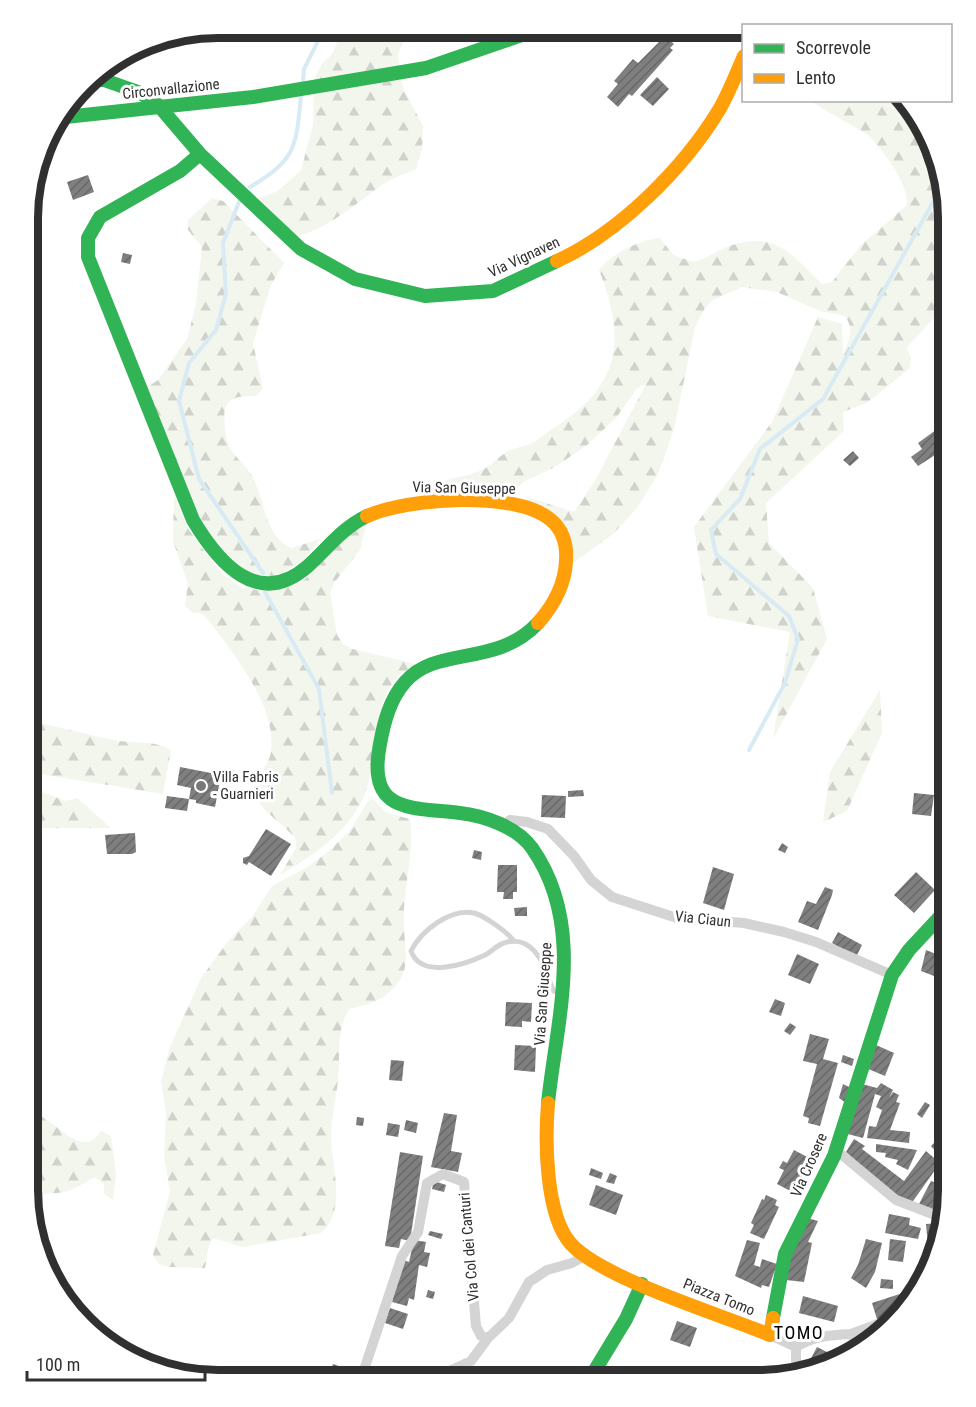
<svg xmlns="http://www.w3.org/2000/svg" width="976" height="1407" viewBox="0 0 976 1407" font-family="'Roboto Condensed',sans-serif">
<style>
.forest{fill:url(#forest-firs)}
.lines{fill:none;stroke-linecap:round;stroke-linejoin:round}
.stream{stroke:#d8ebf4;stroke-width:4}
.building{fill:url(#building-hatch)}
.lane{stroke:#d4d4d4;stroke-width:5}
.street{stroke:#d4d4d4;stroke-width:10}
.fast{stroke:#30b455;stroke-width:14}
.slow{stroke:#ff9f0a;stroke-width:14}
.poi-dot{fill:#787878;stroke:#fff;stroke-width:2}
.labels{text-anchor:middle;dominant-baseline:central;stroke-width:6;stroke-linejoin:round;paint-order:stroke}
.street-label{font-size:15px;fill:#303030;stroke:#fff}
.poi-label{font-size:15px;fill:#303030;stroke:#fff;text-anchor:start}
.quarter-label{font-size:18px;letter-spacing:1.5px;fill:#000;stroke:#fff}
.rim{fill:none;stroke:#303030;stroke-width:8}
</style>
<defs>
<pattern id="forest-firs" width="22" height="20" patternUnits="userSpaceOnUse" patternTransform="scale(1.5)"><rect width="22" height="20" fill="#f2f6ec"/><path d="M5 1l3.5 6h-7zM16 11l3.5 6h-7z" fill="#d0d3cb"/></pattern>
<pattern id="building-hatch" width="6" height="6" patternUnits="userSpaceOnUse" patternTransform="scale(1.5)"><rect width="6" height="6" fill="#7f7f7f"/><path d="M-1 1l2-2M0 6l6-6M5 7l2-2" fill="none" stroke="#686868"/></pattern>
</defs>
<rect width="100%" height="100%" fill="#fff"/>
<path class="forest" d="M 344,27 L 400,28 L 404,40 L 398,54 L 403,88 L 423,126 L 422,150 L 416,169 C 405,174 392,178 382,185 C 354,205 328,229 294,237 L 252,201 L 278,191 L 301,170 L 313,125 L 314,78 L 322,64 L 332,54 Z
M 810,101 L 902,101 L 929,134 L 949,217 L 949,302 L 906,348 L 911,358 L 910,368 L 868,402 L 843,412 L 844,431 L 766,503 L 769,543 L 813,588 L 827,639 L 773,739 L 790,632 L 708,616 L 694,527 L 772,422 L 818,317 L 842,324 L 843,354 C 850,340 854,329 845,316 L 820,311 L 777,292 L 742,287 L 713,300 L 705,308 L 695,327 L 674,429 L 658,474 L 637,508 L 612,535 L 563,570 L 560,532 L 524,506 L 530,498 L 574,512 L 596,479 L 646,384 L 637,388 L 616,418 L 587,445 L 555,467 L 523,482 L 503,503 L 425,500 C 450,469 456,483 484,469 C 493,464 500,455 510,450 C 517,447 525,447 532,443 C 539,440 544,434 551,430 C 619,388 628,343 599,270 C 611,254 639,240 660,238 L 673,255 L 693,262 C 706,259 715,252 727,247 C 775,229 791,254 822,284 L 832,282 L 861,245 L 907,205 C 908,182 884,152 868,135 Z
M 212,198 L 223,201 L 284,263 L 271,285 L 253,343 L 263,389 L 255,396 C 228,396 222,401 225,428 C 226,436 227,444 232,451 C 238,460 247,467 252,476 C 266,500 263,535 291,548 L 320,539 C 309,556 295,570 275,575 C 260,578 239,573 228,562 C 221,554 216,543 211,535 C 180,488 162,433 139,382 L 149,386 L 158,380 L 187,339 L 196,304 L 202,247 L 188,230 L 188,220 Z
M 174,494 L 189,530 L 220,572 L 242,588 L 257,590 L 283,589 L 302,582 L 355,529 L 372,516 L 366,526 L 360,550 L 334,583 L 330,593 L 337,635 L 343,644 L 353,649 L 419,665 C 367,678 381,760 363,798 C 346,835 313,855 280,875 L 296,848 L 295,837 L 265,810 L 252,793 C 255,777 269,767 271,751 C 277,706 232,651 206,617 L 200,613 L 193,613 L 185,606 L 188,584 L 173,541 Z
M 880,690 L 882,733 L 847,811 L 823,822 L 830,772 Z
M 28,721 C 59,726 89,736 120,741 C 139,744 153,740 171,750 L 163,794 L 28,772 Z
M 28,787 L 66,801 L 77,798 L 111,828 L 28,828 Z
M 373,799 L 387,813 L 410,819 C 415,854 402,890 404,925 C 404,939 409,964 402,976 C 392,996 371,1006 350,1008 C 335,1031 341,1055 338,1080 C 336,1099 331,1117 331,1136 C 331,1166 348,1210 321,1233 L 243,1247 L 213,1238 C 206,1248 208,1256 205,1268 L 169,1267 L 159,1264 L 153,1255 L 170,1191 L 164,1156 L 166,1113 L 161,1081 L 170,1047 L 201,978 L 229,940 L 252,917 L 272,886 L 306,868 L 329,851 L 351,829 L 368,801 Z
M 40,1116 C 60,1125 84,1160 101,1131 L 111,1136 L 116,1175 L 113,1200 L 104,1194 L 104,1184 L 95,1177 C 86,1181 78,1188 68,1191 C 51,1196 40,1188 31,1208 L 27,1190 L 27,1116 Z"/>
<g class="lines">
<path class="stream" d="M 303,82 L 304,69 L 325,27
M 250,187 C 297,159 296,147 301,95
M 239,202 L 223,243 L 226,294 L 216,330 L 189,363 L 179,401 L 199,479 L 263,573
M 265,592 L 319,689 L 332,793
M 749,750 L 785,683 L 798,639 L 789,616 L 716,554 L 711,530 L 740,499 L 760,449 L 823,399 L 937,195 L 933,155 L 908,109 L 897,100"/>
</g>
<path class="building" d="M 665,36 L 674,44 L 670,48 L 673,50 L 632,96 L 629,94 L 618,107 L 607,97 L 618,84 L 614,81 L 633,59 L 638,63 Z
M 657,77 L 669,89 L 653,106 L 640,95 Z
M 88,175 L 94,192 L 73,200 L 67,182 Z
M 123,253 L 132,255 L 130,264 L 121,262 Z
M 940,427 L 949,439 L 949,446 L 918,466 L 911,457 L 922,449 L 918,443 Z
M 853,451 L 859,458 L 850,466 L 843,460 Z
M 949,571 L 949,593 L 943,592 Z
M 945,604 L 949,604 L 949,631 L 939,629 Z
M 180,767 L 221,775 L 215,807 L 196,803 L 196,800 L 189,799 L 191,788 L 177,785 Z
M 583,790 L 584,796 L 568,797 L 568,791 Z
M 914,793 L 934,795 L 931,816 L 912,814 Z
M 542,795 L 566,796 L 565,818 L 541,817 Z
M 167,796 L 189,799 L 187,811 L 165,808 Z
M 266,829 L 291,844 L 271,876 L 249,862 L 247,865 L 243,863 L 243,858 L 249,856 Z
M 135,833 L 136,852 L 132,854 L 107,854 L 105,835 Z
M 782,843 L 788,847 L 785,853 L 778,850 Z
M 474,850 L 482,852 L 481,860 L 472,858 Z
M 498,865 L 517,865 L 517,892 L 513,892 L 513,899 L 503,899 L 504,892 L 497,892 Z
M 713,867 L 734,874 L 724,910 L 703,903 Z
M 916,872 L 935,890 L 914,913 L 894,895 Z
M 825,887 L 833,890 L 832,895 L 818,930 L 798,922 L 807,901 L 816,904 Z
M 527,907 L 527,916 L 515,916 L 514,908 Z
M 838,932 L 862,945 L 856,957 L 832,943 Z
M 926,950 L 941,956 L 934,976 L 921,971 Z
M 797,954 L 819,964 L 810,984 L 788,975 Z
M 775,999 L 785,1003 L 781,1016 L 769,1012 Z
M 506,1002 L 532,1003 L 531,1022 L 522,1021 L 522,1027 L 505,1026 Z
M 790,1023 L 796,1027 L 790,1035 L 784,1031 Z
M 810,1034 L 829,1039 L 823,1059 L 838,1063 L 820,1126 L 808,1123 L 809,1118 L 803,1116 L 817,1064 L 803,1061 Z
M 515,1045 L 536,1046 L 535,1072 L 514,1070 Z
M 876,1045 L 894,1053 L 885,1076 L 866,1068 Z
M 843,1055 L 854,1059 L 852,1066 L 841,1062 Z
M 391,1060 L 404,1061 L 402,1081 L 389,1080 Z
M 858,1083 L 877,1088 L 881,1083 L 893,1090 L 889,1098 L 893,1092 L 899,1095 L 896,1102 L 900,1103 L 890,1130 L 910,1132 L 909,1143 L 867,1138 L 869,1126 L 876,1127 L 882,1110 L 876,1107 L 881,1096 L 875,1094 L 863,1138 L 844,1133 Z
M 843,1084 L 851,1088 L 846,1103 L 839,1098 Z
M 925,1102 L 930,1105 L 922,1118 L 917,1114 Z
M 444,1113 L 457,1115 L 451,1151 L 462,1153 L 458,1172 L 431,1167 Z
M 357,1117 L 364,1118 L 363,1126 L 356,1125 Z
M 406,1120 L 418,1123 L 416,1133 L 404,1130 Z
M 388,1123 L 400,1125 L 398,1137 L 386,1135 Z
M 949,1128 L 949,1156 L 944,1161 L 931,1146 Z
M 854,1139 L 865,1146 L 862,1149 L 904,1181 L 926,1151 L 940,1163 L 911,1204 L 885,1189 L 846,1152 Z
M 876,1144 L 917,1150 L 908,1170 L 896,1164 L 898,1160 L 885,1157 L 886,1153 L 876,1152 Z
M 794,1150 L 813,1160 L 796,1194 L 777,1184 L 784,1170 L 779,1168 L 783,1161 L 787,1163 Z
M 400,1152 L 423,1156 L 410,1241 L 401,1239 L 399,1248 L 385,1246 Z
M 591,1168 L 603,1173 L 601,1179 L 589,1175 Z
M 610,1173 L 617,1176 L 614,1184 L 606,1182 Z
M 434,1181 L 446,1185 L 444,1192 L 432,1189 Z
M 931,1181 L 947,1187 L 943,1194 L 949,1196 L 944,1215 L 919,1204 Z
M 596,1185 L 623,1195 L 616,1215 L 589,1205 Z
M 766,1195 L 777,1200 L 775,1205 L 779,1207 L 764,1239 L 750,1233 L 754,1225 L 751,1223 L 762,1199 L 764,1200 Z
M 889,1214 L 910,1218 L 909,1225 L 921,1228 L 918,1239 L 885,1233 Z
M 807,1218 L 818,1221 L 808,1242 L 812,1243 L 804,1282 L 786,1280 L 791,1252 Z
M 941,1223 L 929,1258 L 926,1224 Z
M 430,1231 L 443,1234 L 441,1239 L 428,1235 Z
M 866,1239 L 882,1243 L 875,1272 L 866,1288 L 851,1278 L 858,1265 Z
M 890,1239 L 906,1241 L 903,1262 L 888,1260 Z
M 414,1240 L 426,1242 L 424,1252 L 430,1253 L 427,1267 L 419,1265 L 414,1300 L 409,1298 L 407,1306 L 392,1302 L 404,1260 L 409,1262 Z
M 747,1240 L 760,1243 L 754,1265 L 760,1267 L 762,1259 L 777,1264 L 769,1287 L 762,1285 L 761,1288 L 735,1276 Z
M 881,1279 L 893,1280 L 893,1289 L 880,1288 Z
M 915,1289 L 917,1295 L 897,1313 L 877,1319 L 872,1303 Z
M 428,1290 L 435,1292 L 433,1299 L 426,1297 Z
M 803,1296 L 838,1306 L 834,1322 L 799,1313 Z
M 390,1308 L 408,1314 L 403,1329 L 385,1323 Z
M 677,1321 L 697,1328 L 690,1347 L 670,1340 Z
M 817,1347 L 839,1358 L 842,1351 L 849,1355 L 842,1360 L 810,1368 L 807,1366 Z
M 333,1364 L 350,1370 L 349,1374 L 331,1369 Z"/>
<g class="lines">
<path class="lane" d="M 514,941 C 507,932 485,916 474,913 C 450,908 421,931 411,951 C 421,979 464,965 485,955 C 491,952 497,945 504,943 C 513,940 523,941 530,947 C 544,958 546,976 554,991 L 560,995"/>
<path class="street" d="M 507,828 L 510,820 L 527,822 L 548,829 L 574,856 L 591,880 L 612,897 L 677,918 L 744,923 L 784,932 L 816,942 L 892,975
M 836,1150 L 896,1200 L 943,1218
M 851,1334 L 889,1320
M 770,1335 L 796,1347
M 796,1347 C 813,1336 831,1335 851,1334 L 860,1345
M 796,1347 L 796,1364 L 799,1371
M 361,1379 L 402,1256 L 418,1232 L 427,1183 L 443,1174 L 464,1182 L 476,1326 L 481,1336 L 488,1338
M 432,1379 L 471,1361 L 488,1338 L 509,1318 L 529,1282 L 547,1270 L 572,1263 L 586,1255"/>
<path class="fast" d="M 88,80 L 104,80 L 141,93 L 159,106 L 200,154 L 301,249 L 355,279 L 425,296 L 493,291 L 557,261
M 56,118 L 253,97 L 426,68 L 542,28
M 200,154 L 180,171 L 100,217 L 88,238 L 88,257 L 193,520 C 218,562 258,610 308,566 C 328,548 342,528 367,516
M 538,623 C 496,668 437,645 405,682 C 390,699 384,722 380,744 C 366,814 411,807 460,813 C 485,816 517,827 532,848 C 586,925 557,1018 548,1103
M 773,1318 L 785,1254 L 834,1156 L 892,975 L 909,950 L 949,907
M 589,1380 L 626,1319 L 642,1284"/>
<path class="slow" d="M 557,261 C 620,232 683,169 719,110 C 729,93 736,74 744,56
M 367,516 C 407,498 516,490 551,520 C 564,531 567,546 566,561 C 565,585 553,606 538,623
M 548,1103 C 545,1140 545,1215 571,1244 C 603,1279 722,1315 770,1335 L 773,1318"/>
</g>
<circle class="poi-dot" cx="201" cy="786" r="6"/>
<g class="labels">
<g class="street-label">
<text transform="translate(171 89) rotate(-6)">Circonvallazione</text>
<text transform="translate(524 257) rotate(-25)">Via Vignaven</text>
<text transform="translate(464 488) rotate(1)">Via San Giuseppe</text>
<text transform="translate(703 919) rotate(6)">Via Ciaun</text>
<text transform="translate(543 994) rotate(-86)">Via San Giuseppe</text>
<text transform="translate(809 1165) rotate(-66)">Via Crosere</text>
<text transform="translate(469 1247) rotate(-95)">Via Col dei Canturi</text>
<text transform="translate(719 1297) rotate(22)">Piazza Tomo</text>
</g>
<g class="poi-label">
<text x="213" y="777">Villa Fabris<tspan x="213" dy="17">- Guarnieri</tspan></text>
</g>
<g class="quarter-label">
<text x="799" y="1332">TOMO</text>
</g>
</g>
<path d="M0 0H976V1407H0ZM218 38H758A180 180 0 0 1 938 218V1190A180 180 0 0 1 758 1370H218A180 180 0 0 1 38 1190V218A180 180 0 0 1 218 38Z" fill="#fff" fill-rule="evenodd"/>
<path class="rim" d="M218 38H758A180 180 0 0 1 938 218V1190A180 180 0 0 1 758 1370H218A180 180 0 0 1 38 1190V218A180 180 0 0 1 218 38Z"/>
<rect x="742" y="24" width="210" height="78" fill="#ffffff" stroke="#acacac" stroke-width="1.5"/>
<rect x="754" y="44" width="30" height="9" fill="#30b455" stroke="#acacac" stroke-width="1.5"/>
<text x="796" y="54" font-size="18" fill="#303030">Scorrevole</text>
<rect x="754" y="74" width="30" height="9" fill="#ff9f0a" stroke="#acacac" stroke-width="1.5"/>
<text x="796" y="84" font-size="18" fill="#303030">Lento</text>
<path d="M27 1371v9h178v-9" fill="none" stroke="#303030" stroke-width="3"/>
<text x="36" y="1371" font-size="18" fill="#303030" stroke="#ffffff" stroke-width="4.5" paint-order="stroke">100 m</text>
</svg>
